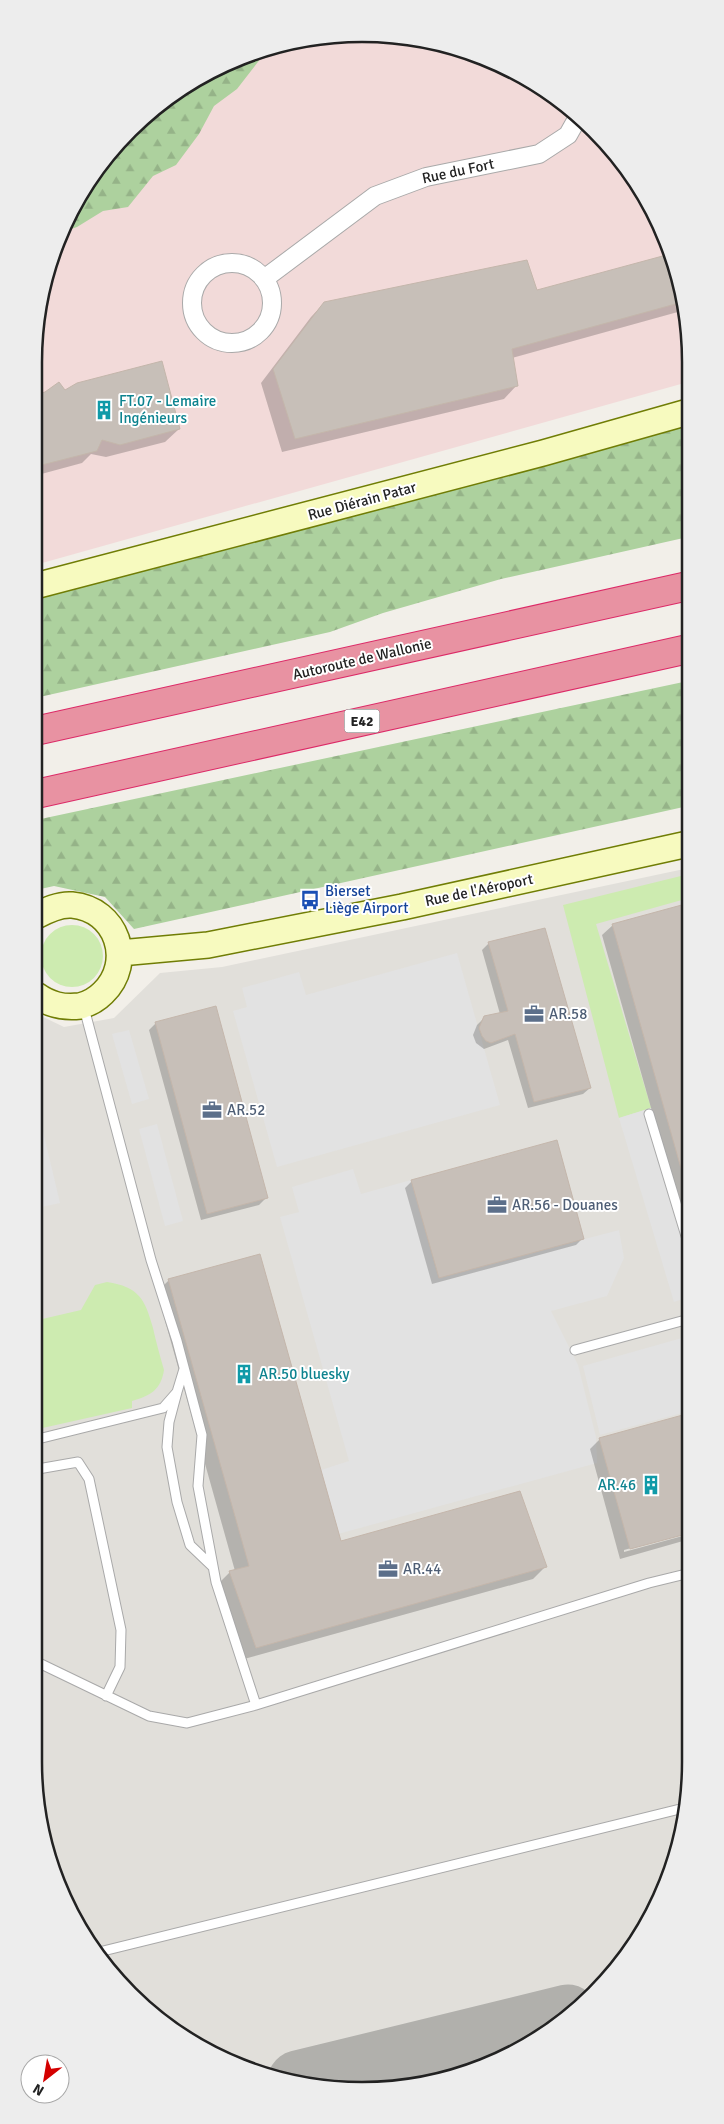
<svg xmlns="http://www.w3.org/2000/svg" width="724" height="2124" viewBox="0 0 724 2124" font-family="Signika,sans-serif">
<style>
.commercial{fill:#f2dad9}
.airport{fill:#e1dfda}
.grass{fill:#cdebb0}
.forest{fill:url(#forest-firs)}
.parking{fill:#e2e2e2}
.shadow{fill:#0003}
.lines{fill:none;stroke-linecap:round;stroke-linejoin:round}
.taxiway{stroke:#b1b0ac;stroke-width:61}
.building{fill:#c7bfb8;stroke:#c4b6ab}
.lane-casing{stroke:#a9a9a9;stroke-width:11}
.street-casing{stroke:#a9a9a9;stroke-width:20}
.secondary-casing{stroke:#707d05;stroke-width:28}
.highway-casing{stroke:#dc2a67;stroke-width:30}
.lane{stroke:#fff;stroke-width:9}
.street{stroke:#fff;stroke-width:18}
.secondary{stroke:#f7fabf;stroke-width:25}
.highway{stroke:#e892a2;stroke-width:28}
.labels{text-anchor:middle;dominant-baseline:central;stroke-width:4;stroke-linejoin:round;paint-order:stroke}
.shield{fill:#fff;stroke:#646464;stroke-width:1}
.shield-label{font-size:14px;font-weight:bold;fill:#222}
.street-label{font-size:15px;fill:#222;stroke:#fff}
.culture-label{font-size:15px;fill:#0d838f;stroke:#fff;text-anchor:start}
.transit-label{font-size:15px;fill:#164399;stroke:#fff;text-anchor:start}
.service-label{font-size:15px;fill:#4e5e75;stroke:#fff;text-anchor:start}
.rim{fill:none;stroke:#222;stroke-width:2.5}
</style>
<defs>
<pattern id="forest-firs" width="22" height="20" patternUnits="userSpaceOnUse" patternTransform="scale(1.25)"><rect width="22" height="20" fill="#add19e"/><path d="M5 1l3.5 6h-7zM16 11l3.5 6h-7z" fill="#95b388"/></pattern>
</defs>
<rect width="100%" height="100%" fill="#f2efe9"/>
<path class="commercial" d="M 383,34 L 447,45 L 526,78 L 609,146 L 665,236 L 687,319 L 688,382 L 35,565 L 34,362 L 45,277 L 67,217 L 101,162 L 145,115 L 198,78 L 256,51 L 319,37 Z"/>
<path class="airport" d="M 689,868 L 690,1762 L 679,1847 L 635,1945 L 594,1994 L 545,2035 L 447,2079 L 384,2090 L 319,2087 L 217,2056 L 162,2023 L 115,1979 L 59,1887 L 40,1826 L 37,1014 L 64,1027 L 114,1018 L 160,973 L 222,967 Z"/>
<path class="grass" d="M 689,874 L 689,898 L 596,924 L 651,1108 L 619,1118 L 563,905 Z
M41 956a31 31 0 1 1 62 0a31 31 0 1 1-62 0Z
M 107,1282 C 139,1287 145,1299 153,1328 C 156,1342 160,1356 164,1370 C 161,1390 150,1396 132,1401 L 132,1408 L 38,1429 L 38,1320 L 81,1310 L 95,1285 Z"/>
<path class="forest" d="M 264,49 L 261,58 L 237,89 L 214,106 L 199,134 L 176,165 L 153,176 L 128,207 L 103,211 L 77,227 L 62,232 L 67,217 L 101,162 L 145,115 L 198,78 Z
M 688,425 L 688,537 L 501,579 L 383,613 L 330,632 L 35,698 L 35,598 L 355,515 Z
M 688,681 L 688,806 L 134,929 L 105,897 L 54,886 L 36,890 L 36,820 Z"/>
<path class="parking" d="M 457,953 L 500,1105 L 277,1167 L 233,1011 L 247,1007 L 242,988 L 299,972 L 306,995 Z
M 129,1030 L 149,1099 L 132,1104 L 112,1034 Z
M 37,1106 L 60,1203 L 37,1208 Z
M 651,1108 L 689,1232 L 689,1297 L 674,1302 L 619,1118 Z
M 157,1124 L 183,1221 L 165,1226 L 139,1129 Z
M 353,1169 L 361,1194 L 411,1180 L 438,1278 L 619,1230 L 624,1258 L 607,1296 L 551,1311 L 578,1365 L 596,1437 L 597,1463 L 338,1534 L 321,1470 L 349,1461 L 280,1217 L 299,1212 L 292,1187 Z
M 689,1336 L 690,1411 L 600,1435 L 583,1366 Z"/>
<path class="shadow" d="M 670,256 L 685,310 L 512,358 L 517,385 L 504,399 L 282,452 L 261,383 L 311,317 L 324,303 L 536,292 Z
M 65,391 L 179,429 L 165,442 L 106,457 L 91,454 L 82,463 L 34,476 L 34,396 Z
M 689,904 L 689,1207 L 680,1210 L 602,935 L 613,925 Z
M 489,943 L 590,1088 L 583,1094 L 528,1108 L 508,1040 L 484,1049 L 476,1043 L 473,1035 L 477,1025 L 484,1018 L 500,1014 L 482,950 Z
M 156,1023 L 266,1198 L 259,1205 L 201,1220 L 149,1030 Z
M 412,1181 L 583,1238 L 576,1245 L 432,1284 L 405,1188 Z
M 169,1280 L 340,1542 L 545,1567 L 533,1579 L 244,1659 L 218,1584 L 230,1572 L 235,1571 L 157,1292 Z
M 600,1439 L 690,1532 L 624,1550 L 624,1552 L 690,1534 L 690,1539 L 620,1559 L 590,1449 Z"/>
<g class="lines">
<path class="taxiway" d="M 298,2081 L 568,2015"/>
</g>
<path class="building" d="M 670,254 L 683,302 L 512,349 L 518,386 L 295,439 L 273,369 L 324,302 L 527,260 L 537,290 Z
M 162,361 L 180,429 L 120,445 L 102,440 L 97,451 L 34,467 L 34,395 L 45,392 L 59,382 L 65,390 L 77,383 Z
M 689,903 L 689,1178 L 684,1179 L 612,924 Z
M 545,928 L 591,1088 L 534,1102 L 515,1034 L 491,1043 L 486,1041 L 482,1036 L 479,1028 L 484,1016 L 508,1011 L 488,942 Z
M 216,1006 L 268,1198 L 207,1214 L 155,1022 Z
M 557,1140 L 584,1239 L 439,1278 L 411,1180 Z
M 260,1254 L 341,1541 L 520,1491 L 547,1567 L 256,1648 L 229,1571 L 249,1566 L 168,1279 Z
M 690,1413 L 690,1533 L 630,1549 L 599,1438 Z"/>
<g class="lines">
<defs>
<path id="lane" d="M 84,1008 L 151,1260 L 177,1341 L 202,1435 L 198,1486 L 216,1582 L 256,1705
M 649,1114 L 689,1246
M 575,1350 L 689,1319
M 177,1392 L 169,1422 L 167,1447 L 177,1502 L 190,1545 L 212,1566
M 38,1439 L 163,1408 L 177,1392 L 184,1369
M 38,1469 L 78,1462 L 89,1479 L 121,1630 L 120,1667 L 106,1696
M 39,1663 L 149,1716 L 187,1723 L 256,1705 L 649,1583 L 690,1573
M 99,1952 L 684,1808"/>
<path id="street" d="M192 303a40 40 0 1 1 80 0a40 40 0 1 1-80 0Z
M 264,279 L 375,196 L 426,177 L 539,154 L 568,135 L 577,119"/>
<path id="secondary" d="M 35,586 L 543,453 L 688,412
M 36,916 C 47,910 59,904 72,905 C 117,909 135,962 103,993 C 97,999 88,1004 80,1006 C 63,1008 50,1005 36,995
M 120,953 L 208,945 L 402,907 L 688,844"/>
<path id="highway" d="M 35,731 L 688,586
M 36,794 L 688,649"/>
</defs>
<use href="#lane" class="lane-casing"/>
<use href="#street" class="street-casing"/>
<use href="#secondary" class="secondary-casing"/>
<use href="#highway" class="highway-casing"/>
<use href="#lane" class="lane"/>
<use href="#street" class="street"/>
<use href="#secondary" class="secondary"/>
<use href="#highway" class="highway"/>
</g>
<defs>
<symbol id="building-bare" viewBox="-9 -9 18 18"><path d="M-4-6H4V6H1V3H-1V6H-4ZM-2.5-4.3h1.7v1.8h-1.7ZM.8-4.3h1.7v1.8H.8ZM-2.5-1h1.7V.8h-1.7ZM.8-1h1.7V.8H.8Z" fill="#0f9aa8" stroke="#fff" stroke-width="2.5" paint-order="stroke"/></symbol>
<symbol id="bus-bare" viewBox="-9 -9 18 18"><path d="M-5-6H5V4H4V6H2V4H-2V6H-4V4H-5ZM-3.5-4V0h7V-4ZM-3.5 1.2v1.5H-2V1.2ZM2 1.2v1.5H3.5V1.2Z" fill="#1a4fb4" stroke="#fff" stroke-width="2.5" paint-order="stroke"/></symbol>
<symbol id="office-bare" viewBox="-9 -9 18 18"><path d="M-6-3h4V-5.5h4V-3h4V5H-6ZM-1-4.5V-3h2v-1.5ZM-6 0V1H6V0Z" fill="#5c6f8a" stroke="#fff" stroke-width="2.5" paint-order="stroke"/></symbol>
</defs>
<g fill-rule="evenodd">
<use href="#building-bare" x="90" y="396" width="28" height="28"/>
<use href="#bus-bare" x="296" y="886" width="28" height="28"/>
<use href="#office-bare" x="520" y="1000" width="28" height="28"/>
<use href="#office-bare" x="198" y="1096" width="28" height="28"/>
<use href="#office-bare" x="483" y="1191" width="28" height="28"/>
<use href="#building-bare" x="230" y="1360" width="28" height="28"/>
<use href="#building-bare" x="637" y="1471" width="28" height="28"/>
<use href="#office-bare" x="374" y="1555" width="28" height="28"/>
</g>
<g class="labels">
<rect class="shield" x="344.5" y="709.5" width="35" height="23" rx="4"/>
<g class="shield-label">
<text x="362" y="721">E42</text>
</g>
<g class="street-label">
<text transform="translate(458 171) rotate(-12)">Rue du Fort</text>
<text transform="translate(362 501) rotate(-15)">Rue Diérain Patar</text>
<text transform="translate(362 659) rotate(-13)">Autoroute de Wallonie</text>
<text transform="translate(479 890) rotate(-12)">Rue de l'Aéroport</text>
</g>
<g class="culture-label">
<text x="119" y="401">FT.07 - Lemaire<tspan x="119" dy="17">Ingénieurs</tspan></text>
<text x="259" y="1374">AR.50 bluesky</text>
<text x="636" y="1485" text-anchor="end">AR.46</text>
</g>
<g class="transit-label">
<text x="325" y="891">Bierset<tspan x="325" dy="17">Liège Airport</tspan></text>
</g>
<g class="service-label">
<text x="549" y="1014">AR.58</text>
<text x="227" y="1110">AR.52</text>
<text x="512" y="1205">AR.56 - Douanes</text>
<text x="403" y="1569">AR.44</text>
</g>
</g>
<path d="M0 0H724V2124H0ZM362 42H362A320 320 0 0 1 682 362V1762A320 320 0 0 1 362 2082H362A320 320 0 0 1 42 1762V362A320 320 0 0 1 362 42Z" fill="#ededed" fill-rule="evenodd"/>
<path class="rim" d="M362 42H362A320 320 0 0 1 682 362V1762A320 320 0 0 1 362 2082H362A320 320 0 0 1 42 1762V362A320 320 0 0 1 362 42Z"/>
<g transform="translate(45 2079) rotate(211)"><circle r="24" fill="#ffffff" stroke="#a7a7a7"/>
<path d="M0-4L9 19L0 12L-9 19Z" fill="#d40000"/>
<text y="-8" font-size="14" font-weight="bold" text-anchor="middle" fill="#222222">N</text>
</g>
</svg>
